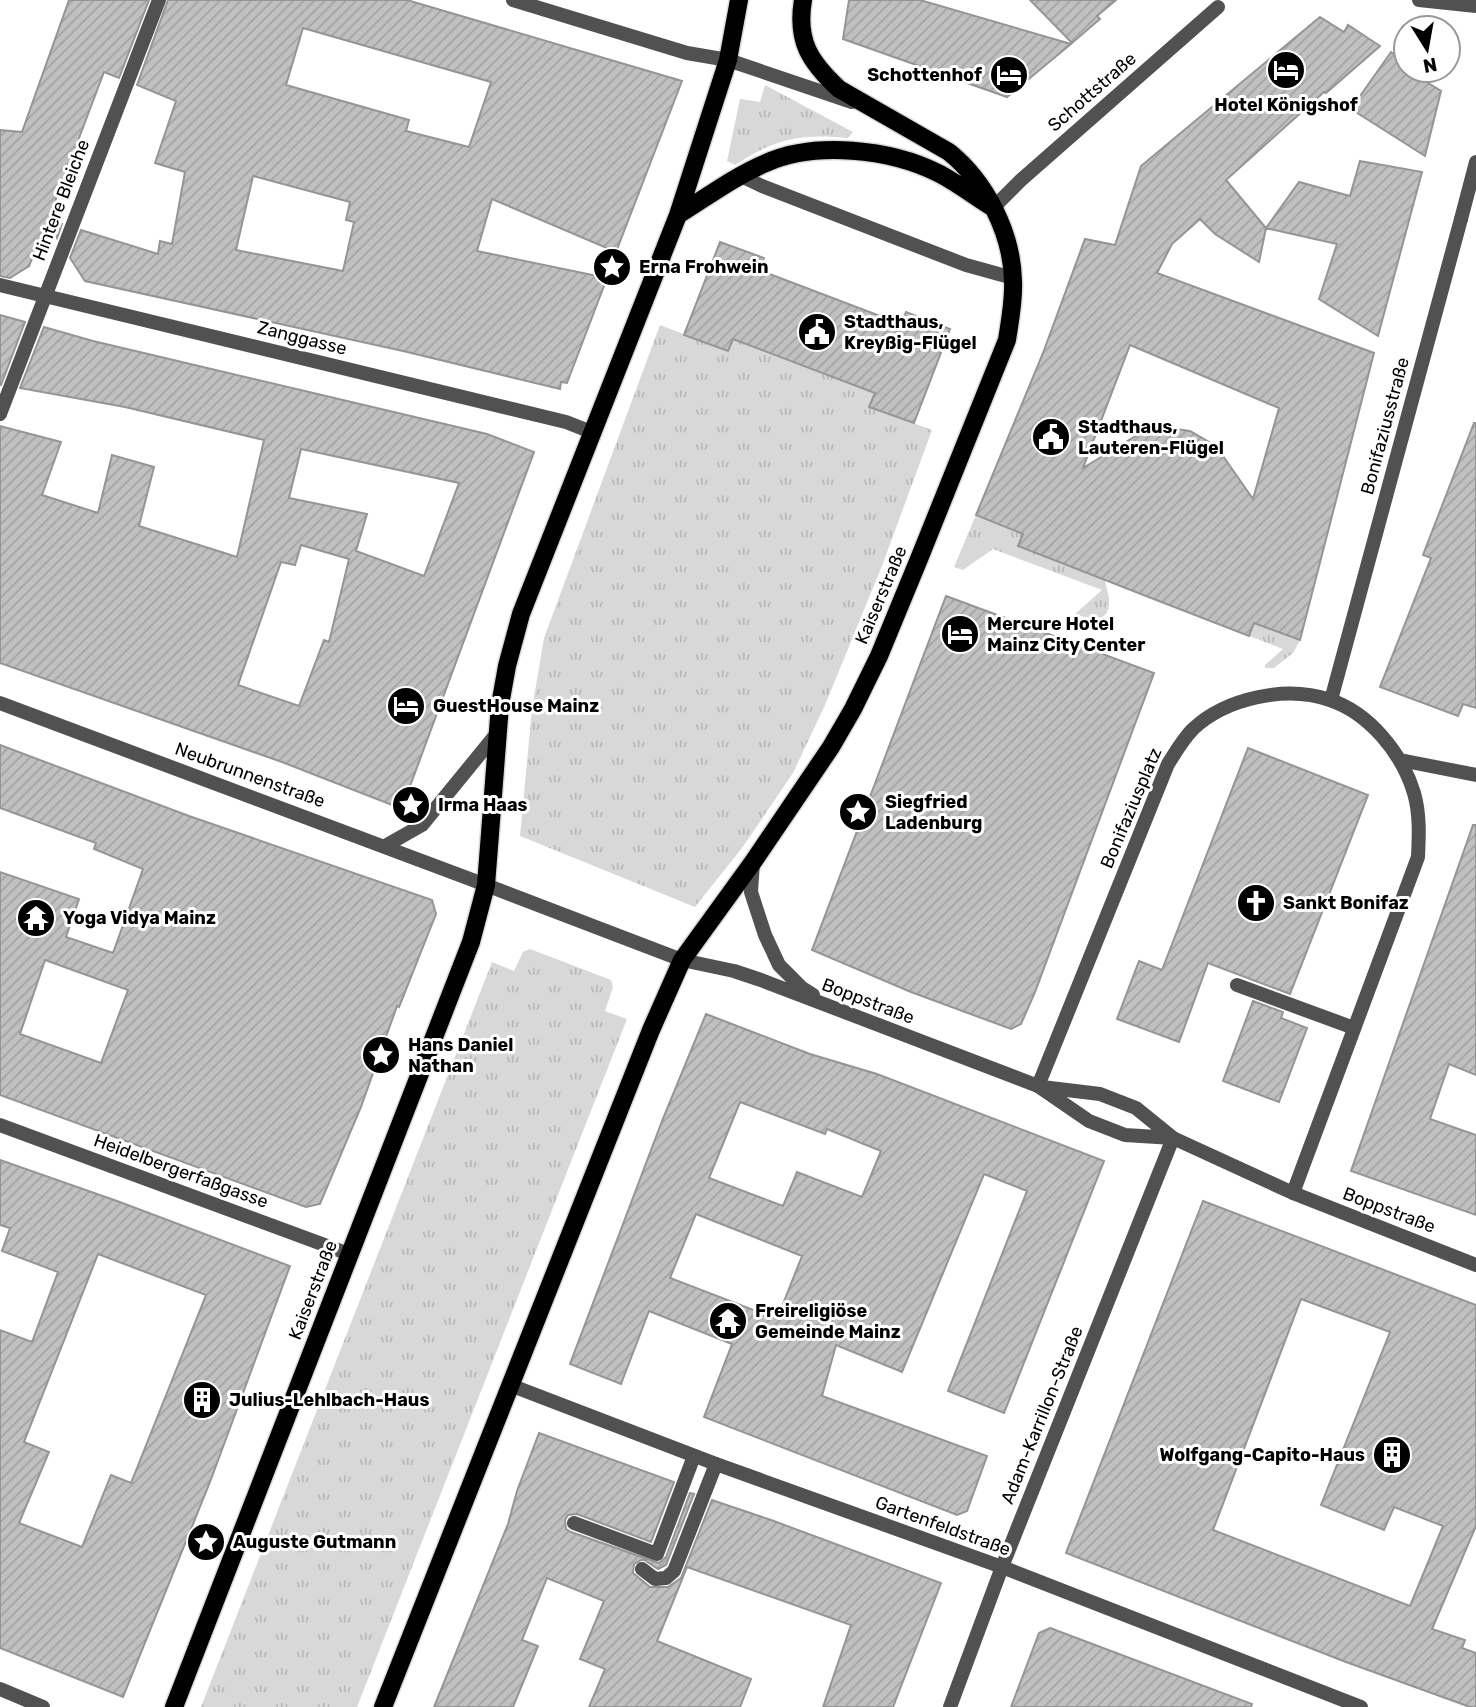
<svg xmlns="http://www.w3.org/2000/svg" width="1476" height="1707" viewBox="0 0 1476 1707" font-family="Rubik,sans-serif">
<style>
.grass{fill:url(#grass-tufts)}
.building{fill:url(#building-hatch);stroke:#959595;stroke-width:2;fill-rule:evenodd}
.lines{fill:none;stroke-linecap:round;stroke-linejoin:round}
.primary-casing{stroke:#dbdbdb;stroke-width:21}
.service{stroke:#515151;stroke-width:14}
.pedestrian{stroke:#515151;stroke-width:14}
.minor{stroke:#515151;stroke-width:14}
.tertiary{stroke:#515151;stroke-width:14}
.primary{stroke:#000;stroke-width:18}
.labels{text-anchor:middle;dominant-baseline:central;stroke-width:6;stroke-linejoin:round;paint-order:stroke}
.poi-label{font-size:18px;font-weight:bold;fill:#000;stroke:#fff;text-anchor:start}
.street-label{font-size:18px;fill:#000;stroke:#fff}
</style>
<defs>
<pattern id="grass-tufts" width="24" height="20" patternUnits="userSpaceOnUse" patternTransform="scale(1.75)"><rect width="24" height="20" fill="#d8d8d8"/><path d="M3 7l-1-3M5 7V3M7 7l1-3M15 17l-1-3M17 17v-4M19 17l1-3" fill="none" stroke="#b8b8b8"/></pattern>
<pattern id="building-hatch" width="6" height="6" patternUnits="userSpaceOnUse" patternTransform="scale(1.75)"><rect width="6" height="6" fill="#c0c0c0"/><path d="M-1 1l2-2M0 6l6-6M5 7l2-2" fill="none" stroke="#a3a3a3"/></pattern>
</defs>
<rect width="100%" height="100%" fill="#fff"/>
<path class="grass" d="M 765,85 L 853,132 L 848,138 C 801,133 774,139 735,165 L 727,161 L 740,99 L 760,102 Z
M 660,325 L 727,351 L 733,339 L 875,393 L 870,407 L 932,430 L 882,566 L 825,705 L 793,773 L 742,848 L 695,907 L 520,836 L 532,709 L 544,638 Z
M 976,515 L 1023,534 L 1019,547 L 1105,580 C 1106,587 1110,597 1109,605 C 1107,625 1086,618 1075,614 L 1102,590 L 993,549 L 963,570 L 954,567 Z
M 1254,623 L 1300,640 L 1293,653 L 1274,668 L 1265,668 L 1265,665 L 1283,649 L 1249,636 Z
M 530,949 L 611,980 L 613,987 L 605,1011 L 627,1019 L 357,1707 L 201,1707 L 492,962 L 514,971 L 523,952 Z"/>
<path class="building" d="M 69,0 L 149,0 L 119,78 L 104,72 L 48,220 L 62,224 L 57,238 L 47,223 L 29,266 L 10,278 L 0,276 L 0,130 L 22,132 Z
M 168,0 L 407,0 L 682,81 L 616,252 L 492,199 L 477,251 L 607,278 L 567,383 L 561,382 L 560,389 L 403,351 L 85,281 L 70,258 L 81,230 L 158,254 L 160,241 L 172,244 L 185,172 L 155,163 L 176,101 L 137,85 ZM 303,28 L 491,82 L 469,147 L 406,131 L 409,120 L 286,85 ZM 253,176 L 350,202 L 346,220 L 354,222 L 343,271 L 236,250 Z
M 849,0 L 920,0 L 1071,44 L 1007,97 L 843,39 Z
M 1030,0 L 1116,0 L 1097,16 L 1100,19 L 1072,43 Z
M 1320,17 L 1344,32 L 1348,25 L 1380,46 L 1326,93 L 1324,92 L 1226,180 L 1266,228 L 1259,262 L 1215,234 L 1200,219 L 1172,244 L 1157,273 L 1374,353 L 1300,640 L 1254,623 L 1249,636 L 1164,603 L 1018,546 L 1023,534 L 976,515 L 1043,353 L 1085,239 L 1115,245 L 1141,166 ZM 1130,345 L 1279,408 L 1253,499 L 1216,446 L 1190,431 L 1161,427 L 1144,431 L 1083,468 Z
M 1391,52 L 1406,62 L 1406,70 L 1415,70 L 1412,73 L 1441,91 L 1425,156 L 1351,109 Z
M 1360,161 L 1422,172 L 1378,336 L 1319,299 L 1337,244 L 1266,228 L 1299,182 L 1350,196 Z
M 720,242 L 764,258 L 759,270 L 901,324 L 906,312 L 950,329 L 914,423 L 869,407 L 875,393 L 733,339 L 728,351 L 684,335 Z
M 0,315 L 25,322 L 1,385 L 0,385 Z
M 44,327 L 93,341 L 487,434 L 534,452 L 403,805 L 392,805 L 282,762 L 0,663 L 0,426 L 61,442 L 42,495 L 98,513 L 112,455 L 154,467 L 139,526 L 237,557 L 264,440 L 125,407 L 20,388 ZM 301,449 L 459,483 L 424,576 L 356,551 L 367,514 L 289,498 ZM 301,545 L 349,559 L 329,642 L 324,640 L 299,706 L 238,685 L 281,562 L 295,565 Z
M 1474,423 L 1476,423 L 1476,708 L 1463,704 L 1458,716 L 1380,687 L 1431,558 L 1423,555 Z
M 946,596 L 1154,673 L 1035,992 L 1021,1024 L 1011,1029 L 911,992 L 812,950 Z
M 0,745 L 189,816 L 432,900 L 436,914 L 399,1007 L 397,1006 L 361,1107 L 320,1204 L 306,1207 L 0,1095 L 0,872 L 79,899 L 66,937 L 113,953 L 143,869 L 94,849 L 96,843 L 0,808 ZM 45,960 L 128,990 L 101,1063 L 20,1034 Z
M 1248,748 L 1368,795 L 1290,994 L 1208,963 L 1179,1042 L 1117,1019 L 1139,961 L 1162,970 Z
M 1473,825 L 1476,825 L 1476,1075 L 1449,1064 L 1430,1119 L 1476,1135 L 1476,1215 L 1351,1171 Z
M 1253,1001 L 1283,1012 L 1281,1018 L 1307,1028 L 1279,1102 L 1223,1081 Z
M 706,1014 L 810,1054 L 877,1074 L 1104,1161 L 1004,1413 L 948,1391 L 1027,1191 L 984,1174 L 902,1372 L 836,1345 L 822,1396 L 987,1456 L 967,1511 L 957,1515 L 704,1417 L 732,1344 L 649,1311 L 621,1384 L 570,1364 L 662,1121 ZM 740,1102 L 825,1134 L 827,1129 L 881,1151 L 862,1197 L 797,1172 L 783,1206 L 709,1178 ZM 696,1214 L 802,1256 L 777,1319 L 670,1278 Z
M 0,1160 L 117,1201 L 290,1266 L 210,1482 L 123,1697 L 0,1648 L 0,1330 L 32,1342 L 58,1272 L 2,1251 L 10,1228 L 0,1225 ZM 98,1254 L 206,1295 L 131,1483 L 111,1475 L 82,1547 L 19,1523 L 49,1452 L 24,1442 Z
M 1203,1201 L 1476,1305 L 1476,1526 L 1432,1629 L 1465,1640 L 1462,1648 L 1476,1653 L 1476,1707 L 1470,1707 L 1346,1662 L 1066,1553 ZM 1301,1299 L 1390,1332 L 1321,1505 L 1384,1530 L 1394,1507 L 1443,1526 L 1410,1606 L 1213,1530 Z
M 539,1433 L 674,1482 L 651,1542 L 577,1514 L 568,1515 L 565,1520 L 566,1529 L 571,1532 L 659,1563 L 666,1557 L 690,1493 L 694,1494 L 666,1565 L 658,1569 L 643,1559 L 634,1564 L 633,1573 L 650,1587 L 668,1587 L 681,1578 L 712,1500 L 771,1520 L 941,1583 L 893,1707 L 823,1707 L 851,1625 L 687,1567 L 657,1641 L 751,1679 L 740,1707 L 589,1707 L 605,1669 L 580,1659 L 604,1601 L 547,1578 L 522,1640 L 538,1646 L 513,1707 L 434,1707 L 508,1524 L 517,1491 Z
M 1050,1628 L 1252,1704 L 1251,1707 L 1011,1707 L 1039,1633 Z"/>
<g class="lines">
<defs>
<path id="primary" d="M 678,215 C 707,197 735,176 766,163 C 815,141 890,149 938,173 C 956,182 974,196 992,207
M 174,1707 L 471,942 L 486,885 L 500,705 L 507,666 L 521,614 L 678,215 L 728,60 L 739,0
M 383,1707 L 651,1030 L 682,960 L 753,862 L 831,747 L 853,709 L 879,656 L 919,559 L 1007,340 C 1010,320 1014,301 1013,281 C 1012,233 986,182 949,152 L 839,89 C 810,62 796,41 803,0"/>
</defs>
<use href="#primary" class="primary-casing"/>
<path class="service" d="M 741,176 L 762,186 L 966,265 L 1013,278
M 1237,985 L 1354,1028
M 574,1523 L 657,1554 L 694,1456
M 642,1569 L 655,1579 L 666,1578 L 674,1571 L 716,1464"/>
<path class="pedestrian" d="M 1419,0 L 1476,6
M 1461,219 L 1476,162"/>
<path class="minor" d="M 993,208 L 1021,180 L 1218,7
M 0,285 L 566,422 L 594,433
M 0,414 L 159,0
M 1331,700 L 1461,219
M 0,703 L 486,885
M 1400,760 L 1476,775
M 385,846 L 422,825 L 498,732
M 1038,1086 L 1168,764 C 1175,753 1183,739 1193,729 C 1226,698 1286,685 1330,700 C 1369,713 1402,753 1414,793 C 1420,814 1419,835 1418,857 L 1293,1193
M 0,1125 L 349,1254
M 510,1385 L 716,1464 L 1002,1567 L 1361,1707
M 0,1689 L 43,1707
M 950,1707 L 1002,1567 L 1173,1138"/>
<path class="tertiary" d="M 513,0 L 687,53 L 728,60 L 852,102
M 753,862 L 751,892 L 765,935 L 779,965 L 802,988 L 813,995
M 486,885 L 682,960 L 734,971 L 761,980 L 1038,1086 L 1089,1121 L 1125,1135 L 1173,1138
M 1042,1087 L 1100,1094 L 1136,1108 L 1173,1138 L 1293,1193 L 1476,1265"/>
<use href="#primary" class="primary"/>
</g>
<defs>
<symbol id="hotel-disc" viewBox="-11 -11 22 22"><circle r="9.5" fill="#000" stroke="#fff"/><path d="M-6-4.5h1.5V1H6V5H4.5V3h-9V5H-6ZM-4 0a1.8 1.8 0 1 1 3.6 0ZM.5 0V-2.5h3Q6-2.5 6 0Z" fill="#fff"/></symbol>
<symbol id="sight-disc" viewBox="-11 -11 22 22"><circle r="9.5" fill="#000" stroke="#fff"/><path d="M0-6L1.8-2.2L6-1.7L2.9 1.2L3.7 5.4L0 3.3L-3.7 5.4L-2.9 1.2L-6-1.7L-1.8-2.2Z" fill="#fff"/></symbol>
<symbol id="civic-disc" viewBox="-11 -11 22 22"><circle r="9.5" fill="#000" stroke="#fff"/><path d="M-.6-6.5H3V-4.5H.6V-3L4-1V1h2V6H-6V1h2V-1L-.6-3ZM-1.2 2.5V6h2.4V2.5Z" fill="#fff"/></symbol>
<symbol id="church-disc" viewBox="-11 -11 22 22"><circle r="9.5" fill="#000" stroke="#fff"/><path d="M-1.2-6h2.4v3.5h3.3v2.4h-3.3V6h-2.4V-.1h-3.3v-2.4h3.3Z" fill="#fff"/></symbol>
<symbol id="temple-disc" viewBox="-11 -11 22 22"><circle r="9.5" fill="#000" stroke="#fff"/><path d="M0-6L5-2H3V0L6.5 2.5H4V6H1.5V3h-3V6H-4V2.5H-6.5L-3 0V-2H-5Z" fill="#fff"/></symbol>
<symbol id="building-disc" viewBox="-11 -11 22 22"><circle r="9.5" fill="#000" stroke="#fff"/><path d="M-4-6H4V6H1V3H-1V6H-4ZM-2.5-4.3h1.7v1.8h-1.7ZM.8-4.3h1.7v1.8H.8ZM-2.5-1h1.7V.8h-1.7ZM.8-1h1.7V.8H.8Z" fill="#fff"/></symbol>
</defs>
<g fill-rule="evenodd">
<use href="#hotel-disc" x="1264" y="48" width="44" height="44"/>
<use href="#hotel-disc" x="987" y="53" width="44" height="44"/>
<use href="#sight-disc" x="590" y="245" width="44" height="44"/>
<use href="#civic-disc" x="795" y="310" width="44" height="44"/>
<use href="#civic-disc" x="1029" y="415" width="44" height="44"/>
<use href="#hotel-disc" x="938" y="612" width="44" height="44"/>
<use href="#hotel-disc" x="384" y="684" width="44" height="44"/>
<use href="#sight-disc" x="389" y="783" width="44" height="44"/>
<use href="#sight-disc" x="836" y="790" width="44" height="44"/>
<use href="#church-disc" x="1234" y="881" width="44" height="44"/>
<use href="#temple-disc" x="14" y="896" width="44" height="44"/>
<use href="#sight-disc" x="359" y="1033" width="44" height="44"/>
<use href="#temple-disc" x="706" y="1299" width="44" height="44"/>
<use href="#building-disc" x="180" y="1378" width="44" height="44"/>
<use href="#building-disc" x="1370" y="1433" width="44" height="44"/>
<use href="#sight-disc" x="184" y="1520" width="44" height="44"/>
</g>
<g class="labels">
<g class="poi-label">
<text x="982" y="75" text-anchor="end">Schottenhof</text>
<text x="1286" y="105" text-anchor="middle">Hotel Königshof</text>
<text x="639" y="267">Erna Frohwein</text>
<text x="844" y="322">Stadthaus,<tspan x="844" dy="21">Kreyßig-Flügel</tspan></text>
<text x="1078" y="427">Stadthaus,<tspan x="1078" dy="21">Lauteren-Flügel</tspan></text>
<text x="987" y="624">Mercure Hotel<tspan x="987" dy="21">Mainz City Center</tspan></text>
<text x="433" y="706">GuestHouse Mainz</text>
<text x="885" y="802">Siegfried<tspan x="885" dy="21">Ladenburg</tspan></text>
<text x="438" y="805">Irma Haas</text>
<text x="1283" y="903">Sankt Bonifaz</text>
<text x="63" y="918">Yoga Vidya Mainz</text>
<text x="408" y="1045">Hans Daniel<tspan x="408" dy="21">Nathan</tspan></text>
<text x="755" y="1311">Freireligiöse<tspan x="755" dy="21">Gemeinde Mainz</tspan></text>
<text x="229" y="1400">Julius-Lehlbach-Haus</text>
<text x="1365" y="1455" text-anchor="end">Wolfgang-Capito-Haus</text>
<text x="233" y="1542">Auguste Gutmann</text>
</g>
<g class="street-label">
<text transform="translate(1092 92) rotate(-41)">Schottstraße</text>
<text transform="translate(61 200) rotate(-69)">Hintere Bleiche</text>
<text transform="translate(302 338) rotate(14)">Zanggasse</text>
<text transform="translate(1385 426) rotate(-75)">Bonifaziusstraße</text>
<text transform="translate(881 595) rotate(-67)">Kaiserstraße</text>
<text transform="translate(250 775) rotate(20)">Neubrunnenstraße</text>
<text transform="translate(1131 808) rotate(-67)">Bonifaziusplatz</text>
<text transform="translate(868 1001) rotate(21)">Boppstraße</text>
<text transform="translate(181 1171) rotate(20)">Heidelbergerfaßgasse</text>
<text transform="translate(1389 1210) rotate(21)">Boppstraße</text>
<text transform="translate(313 1290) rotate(-69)">Kaiserstraße</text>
<text transform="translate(1042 1415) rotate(-68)">Adam-Karrillon-Straße</text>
<text transform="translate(943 1526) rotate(20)">Gartenfeldstraße</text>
</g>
</g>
<g transform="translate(1427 49) rotate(169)"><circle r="33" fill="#ffffff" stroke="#999999" stroke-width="2"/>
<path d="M0-5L12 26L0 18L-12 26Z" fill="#000000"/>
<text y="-10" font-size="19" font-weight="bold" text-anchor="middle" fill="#000000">N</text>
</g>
</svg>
